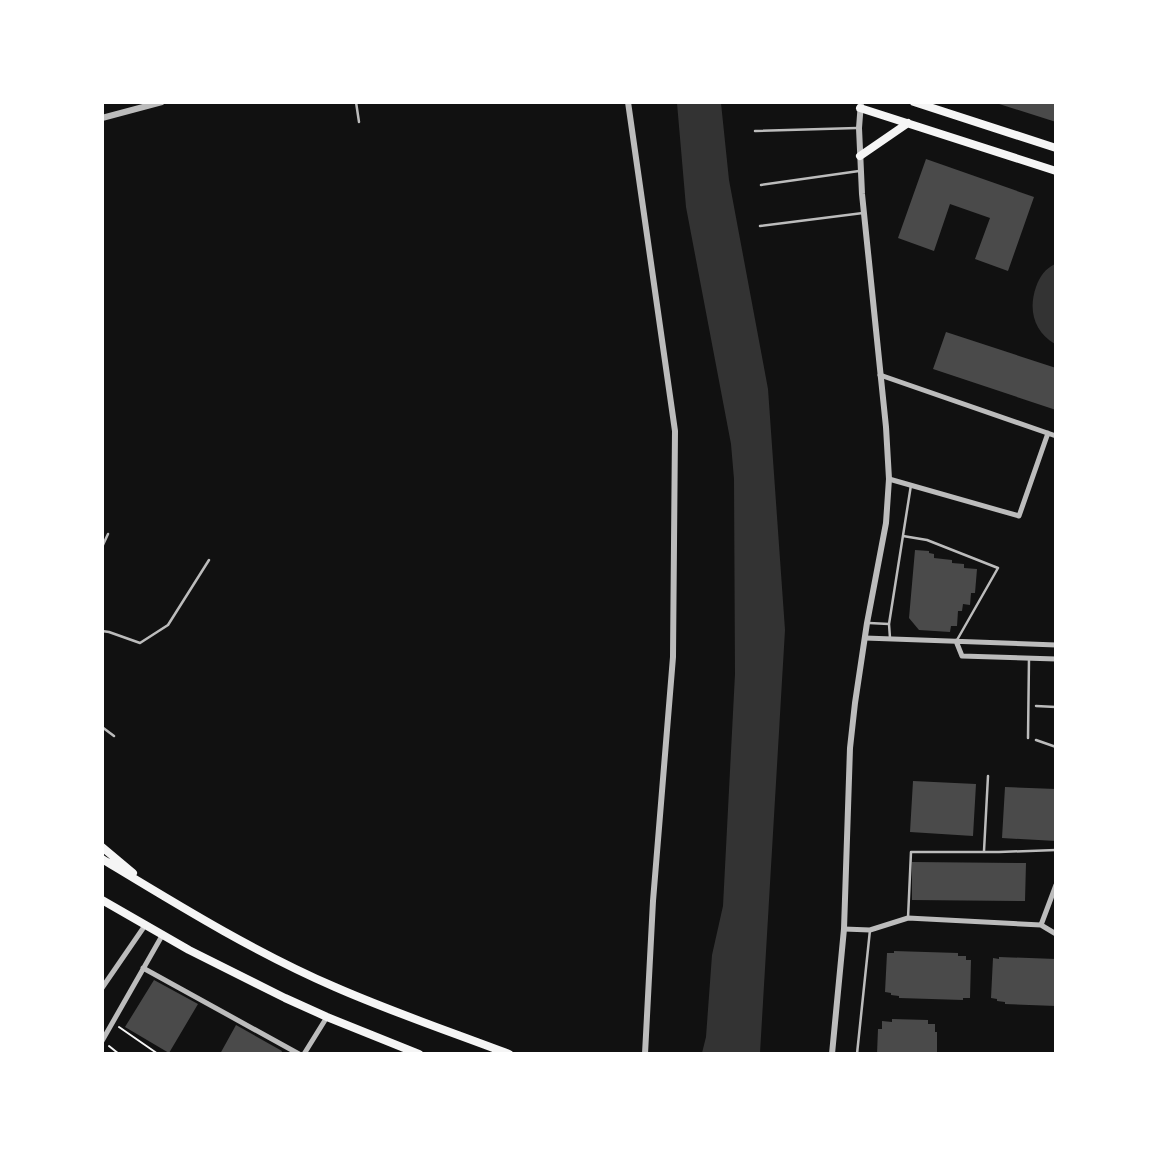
<svg xmlns="http://www.w3.org/2000/svg" width="1158" height="1156" viewBox="0 0 1158 1156" font-family="'Fira Sans Condensed',sans-serif">
<style>
.water{fill:#333}
.building{fill:#4a4a4a}
.lines{fill:none;stroke-linecap:round;stroke-linejoin:round}
.path{stroke:#f5f5f5;stroke-width:2}
.service{stroke:#bcbcbc;stroke-width:2.5}
.minor{stroke:#bcbcbc;stroke-width:5}
.tertiary{stroke:#bcbcbc;stroke-width:6}
.secondary{stroke:#f5f5f5;stroke-width:8}
</style>
<rect width="100%" height="100%" fill="#111"/>
<path class="water" d="M 677,103 L 721,103 L 729,180 L 768,389 L 785,630 L 760,1053 L 702,1053 L 706,1037 L 712,955 L 723,906 L 735,674 L 734,479 L 731,444 L 686,207 Z
M 1055,264 L 1055,263 L 1055,344 C 1034,332 1028,310 1036,287 C 1040,276 1045,269 1055,264 Z"/>
<path class="building" d="M 996,102 L 1056,102 L 1056,122 L 996,103 Z
M 926,159 L 1034,197 L 1008,271 L 975,259 L 990,218 L 950,204 L 934,251 L 898,238 Z
M 946,332 L 1056,368 L 1056,410 L 933,369 Z
M 915,550 L 929,551 L 929,553 L 934,554 L 934,558 L 952,560 L 952,563 L 964,564 L 964,568 L 977,569 L 975,593 L 971,593 L 970,605 L 963,604 L 962,611 L 958,611 L 957,626 L 951,626 L 950,632 L 919,630 L 909,618 Z
M 913,781 L 976,784 L 973,836 L 910,832 Z
M 1005,787 L 1056,789 L 1056,841 L 1002,838 Z
M 912,862 L 1026,863 L 1025,901 L 912,900 Z
M 894,951 L 958,953 L 958,956 L 966,956 L 966,960 L 971,960 L 970,998 L 963,998 L 963,1000 L 899,998 L 899,996 L 891,995 L 891,993 L 885,992 L 887,953 L 894,953 Z
M 999,957 L 1056,959 L 1056,1006 L 1005,1004 L 1005,1002 L 997,1001 L 997,999 L 991,998 L 993,958 L 999,959 Z
M 154,980 L 198,1004 L 169,1053 L 125,1027 Z
M 892,1019 L 928,1020 L 928,1024 L 935,1024 L 935,1032 L 937,1032 L 937,1054 L 877,1054 L 878,1029 L 882,1029 L 882,1021 L 892,1022 Z
M 236,1025 L 282,1051 L 281,1054 L 220,1054 Z"/>
<g class="lines">
<path class="path" d="M 119,1027 L 158,1054
M 109,1046 L 119,1054"/>
<path class="service" d="M 356,102 L 359,122
M 755,131 L 857,128
M 761,185 L 859,171
M 760,226 L 863,213
M 903,536 L 927,540 L 998,568 L 957,640
M 102,547 L 108,534
M 869,623 L 889,624 L 911,485
M 889,624 L 890,638
M 102,631 L 109,632 L 140,643 L 168,625 L 209,560
M 1036,706 L 1056,707
M 102,727 L 114,736
M 1028,738 L 1029,658
M 1036,740 L 1056,747
M 984,851 L 988,776
M 908,918 L 911,852 L 999,852 L 1056,850
M 857,1054 L 870,930"/>
<path class="minor" d="M 880,375 L 1056,436
M 889,479 L 1019,516 L 1048,433
M 865,638 L 1056,645
M 956,641 L 962,656 L 1056,659
M 1041,925 L 1056,885
M 844,929 L 870,930 L 908,918 L 1041,925 L 1056,934
M 143,968 L 299,1054
M 102,988 L 146,924
M 102,1041 L 163,934
M 304,1054 L 327,1017"/>
<path class="tertiary" d="M 628,102 L 675,431 L 673,657 L 653,901 L 645,1054
M 102,118 L 162,102
M 832,1054 L 844,929 L 850,748 L 855,703 L 867,623 L 886,523 L 889,479 L 886,427 L 862,194 L 859,128 L 861,102"/>
<path class="secondary" d="M 914,102 L 1056,148
M 860,108 L 1056,171
M 860,156 L 908,123
M 102,847 L 133,873
M 102,859 C 178,905 254,952 335,987 C 392,1012 451,1032 509,1054
M 102,900 L 189,950 L 285,998 L 327,1017 L 419,1054"/>
</g>
<rect width="1158" height="1156" fill="none" stroke="#ffffff" stroke-width="208"/>
</svg>
